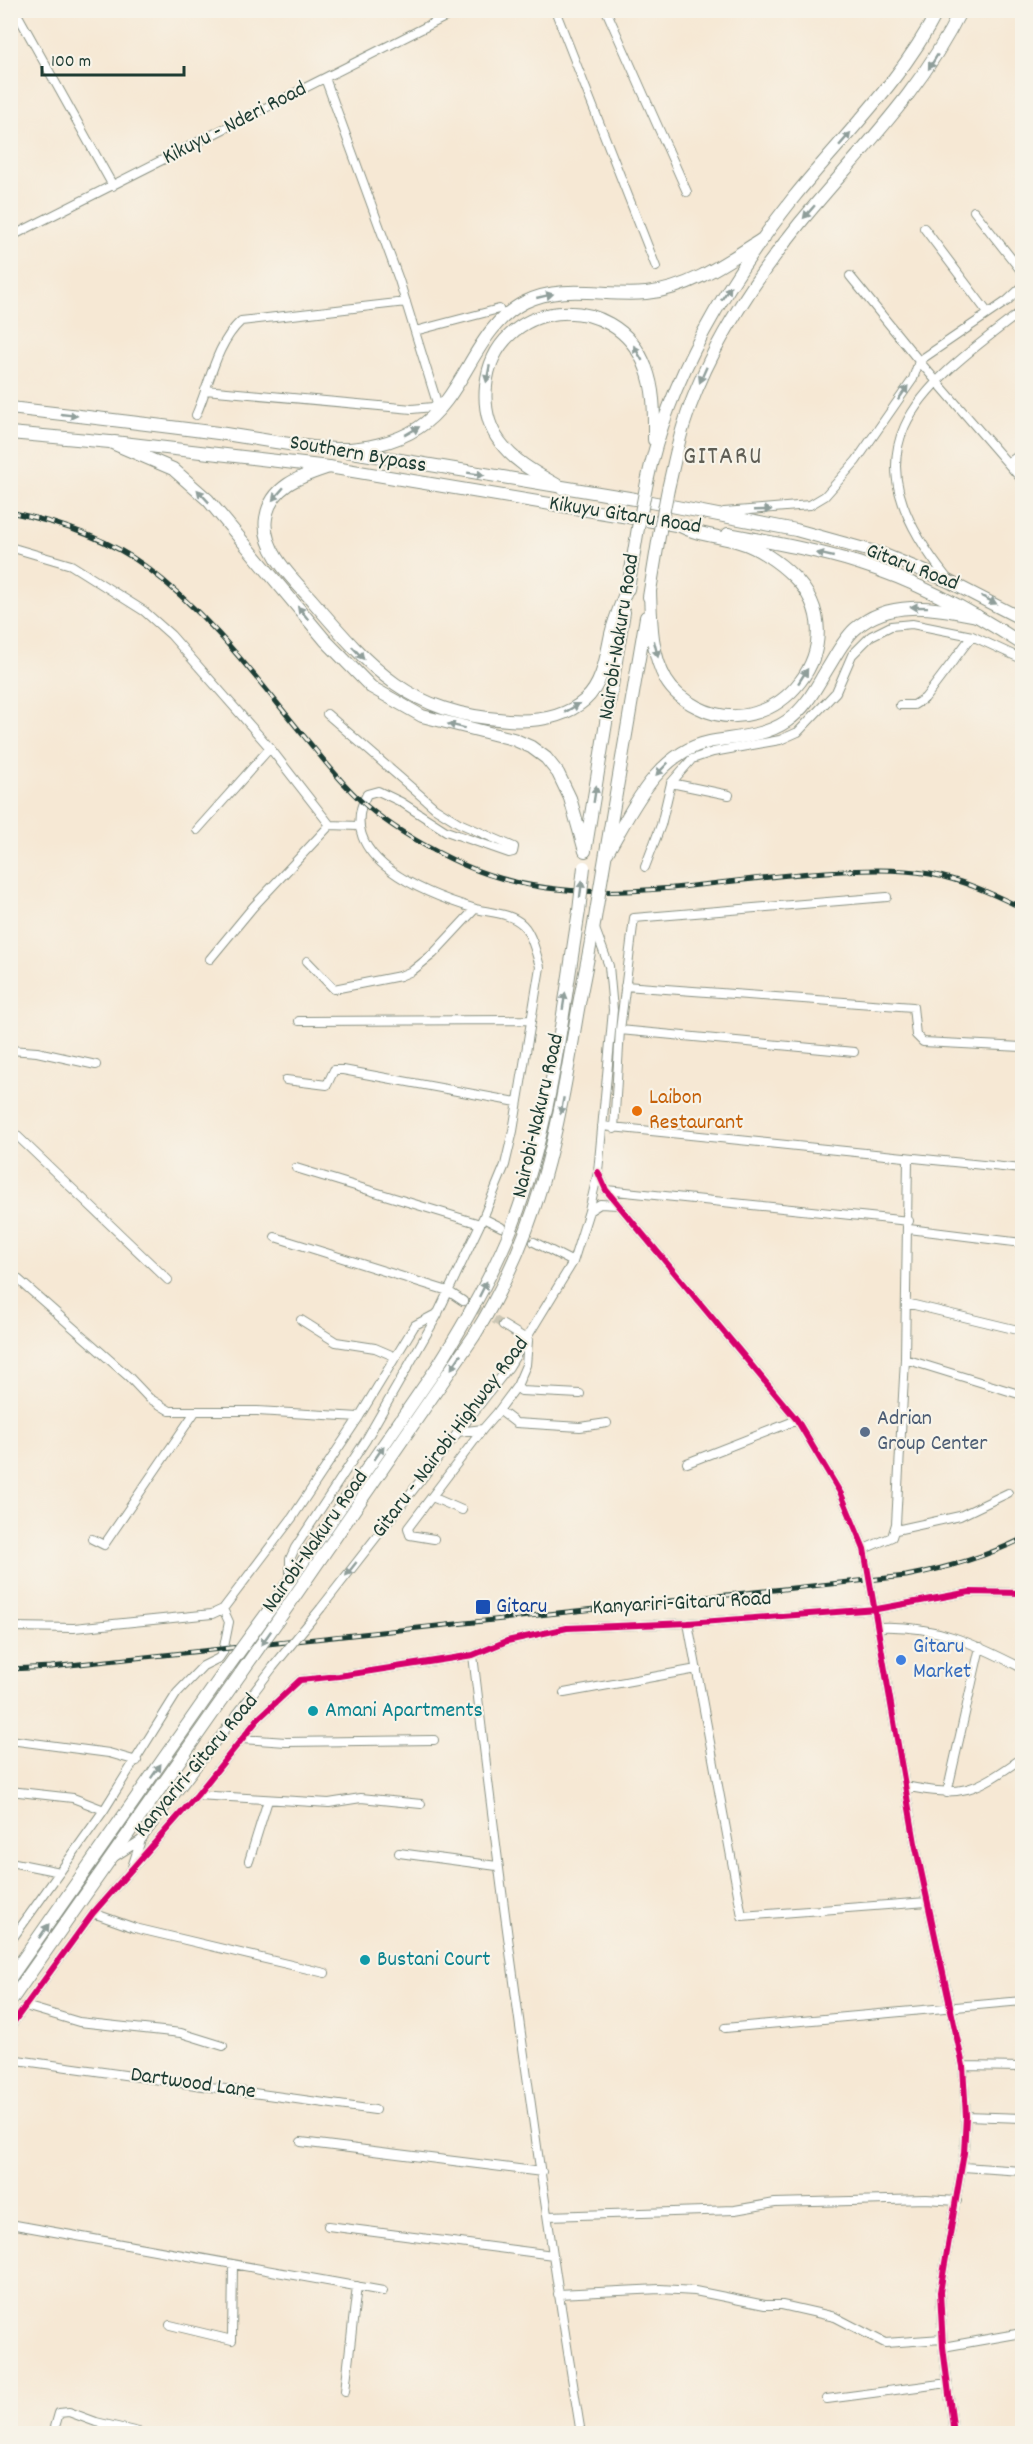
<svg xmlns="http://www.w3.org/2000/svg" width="1033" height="2444" viewBox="0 0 1033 2444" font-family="Dekko,sans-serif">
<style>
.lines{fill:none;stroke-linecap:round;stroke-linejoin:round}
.minor-tunnel{stroke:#cbc6b4;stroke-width:8;stroke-dasharray:8 4;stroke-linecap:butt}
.minor-casing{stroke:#8a9284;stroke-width:10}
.primary-casing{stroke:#8a9284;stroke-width:14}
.trunk-casing{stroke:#8a9284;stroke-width:14}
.minor{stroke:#fff;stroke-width:8}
.primary{stroke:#fff;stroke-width:12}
.trunk{stroke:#fff;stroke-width:12}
.rail-casing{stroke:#1f3d34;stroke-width:5}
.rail{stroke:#f7f3e8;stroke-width:3;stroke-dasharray:9;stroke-linecap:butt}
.minor-bridge-casing{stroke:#8a9284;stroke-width:10;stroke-linecap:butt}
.trunk-bridge-casing{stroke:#8a9284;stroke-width:14;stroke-linecap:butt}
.minor-bridge{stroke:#fff;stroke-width:8}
.trunk-bridge{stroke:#fff;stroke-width:12}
.cycleway-casing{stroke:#f7f3e8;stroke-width:10}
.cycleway{stroke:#d6006c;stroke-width:6}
.oneway{fill:#8f9e9a}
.food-dot{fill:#e8710a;stroke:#f7f3e8;stroke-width:2}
.service-dot{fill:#5c6f8a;stroke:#f7f3e8;stroke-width:2}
.transit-dot{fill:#1a4fb4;stroke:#f7f3e8;stroke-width:2}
.shop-dot{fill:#3f7fe0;stroke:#f7f3e8;stroke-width:2}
.culture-dot{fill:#0f9aa8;stroke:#f7f3e8;stroke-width:2}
.labels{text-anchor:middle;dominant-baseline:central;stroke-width:4.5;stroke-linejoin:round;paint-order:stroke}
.street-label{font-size:22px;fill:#1f3d34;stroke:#f7f3e8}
.food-label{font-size:22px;fill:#c56008;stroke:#f7f3e8;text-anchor:start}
.service-label{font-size:22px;fill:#4e5e75;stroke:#f7f3e8;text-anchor:start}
.transit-label{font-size:22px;fill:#164399;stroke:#f7f3e8;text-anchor:start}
.shop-label{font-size:22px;fill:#366cbe;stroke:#f7f3e8;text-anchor:start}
.culture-label{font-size:22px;fill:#0d838f;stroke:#f7f3e8;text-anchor:start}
.quarter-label{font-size:26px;letter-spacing:1.5px;fill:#5f5e55;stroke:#f7f3e8}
</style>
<rect width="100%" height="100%" fill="#f7f3e8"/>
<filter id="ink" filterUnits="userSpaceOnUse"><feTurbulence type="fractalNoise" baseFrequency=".0167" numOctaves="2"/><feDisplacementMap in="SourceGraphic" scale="12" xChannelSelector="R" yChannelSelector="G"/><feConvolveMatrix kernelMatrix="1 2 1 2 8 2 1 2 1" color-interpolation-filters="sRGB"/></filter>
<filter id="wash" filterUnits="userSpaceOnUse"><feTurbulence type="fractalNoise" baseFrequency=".008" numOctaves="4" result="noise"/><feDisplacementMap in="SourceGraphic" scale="24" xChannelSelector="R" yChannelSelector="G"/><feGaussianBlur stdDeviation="1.35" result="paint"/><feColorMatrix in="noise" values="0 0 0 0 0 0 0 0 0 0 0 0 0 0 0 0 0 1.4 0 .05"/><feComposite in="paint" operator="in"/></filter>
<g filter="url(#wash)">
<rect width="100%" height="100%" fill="#f6e8d4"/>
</g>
<g filter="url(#ink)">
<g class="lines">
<path class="minor-tunnel" d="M 463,1301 L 503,1325"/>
<defs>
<path id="minor" d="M 15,10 L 113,186
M 555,10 L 656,267
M 606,10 L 687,192
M 974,211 L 1022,272
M 924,228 L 988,313
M 10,237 L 459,10
M 850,276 L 919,361 L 1022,480
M 415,331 L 499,309
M 205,390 L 412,409 L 433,407 L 437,403 L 399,280 L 325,78
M 196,415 C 210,384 215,345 241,321 L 406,302
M 1008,463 L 1022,453
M 724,512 L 810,505 L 825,496 L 856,461 L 913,379 L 919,361 L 1007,301 L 1022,287
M 10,547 L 71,565 L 144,611 L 171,635 L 270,748 L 330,825 L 358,826
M 947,578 C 843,448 913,393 1022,311
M 900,705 L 914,705 L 925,698 L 972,636
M 327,714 L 435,808 L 459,823 L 514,847 L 513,852 L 509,853 L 446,831 L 401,802 L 378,791 L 367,794 C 332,858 428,895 476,909 C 491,913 511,913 523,925 C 532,934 537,956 540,967 L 513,1131 L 505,1165 L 483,1218
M 671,783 L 729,795
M 197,830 L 270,748
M 645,867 L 661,825 L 671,783 L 692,759 L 713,752 L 780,740 L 798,732 L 836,692 L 852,655 L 871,636 L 891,626 L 912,624 L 972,636 L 1022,659
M 210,959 L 253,907 L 330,825
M 307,961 L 334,989 L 400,976 L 412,971 L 433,954 L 475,909
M 625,986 L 913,1007 L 916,1035 L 923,1042 L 1022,1047
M 299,1021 L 531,1020
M 620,1030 L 854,1052
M 10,1050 L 37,1052 L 96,1065
M 286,1080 L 327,1085 L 334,1070 L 343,1070 L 517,1102
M 602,1126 L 1022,1169
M 10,1129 L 168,1280
M 614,1129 L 620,1030 L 634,918 L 887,897
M 296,1168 L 480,1224
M 598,1172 L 606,1190 L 797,1420 L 841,1494 L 864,1549 L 915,1843 L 963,2066 L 966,2116 L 964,2153 L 940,2292 L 943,2347 L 954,2434
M 606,1190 L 909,1221
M 589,1211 L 600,1204 L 618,1205
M 909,1229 L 1022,1243
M 275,1237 L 448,1291 L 463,1301
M 534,1242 L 573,1262
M 10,1272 L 129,1377 L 149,1398 L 170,1411 L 257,1411 L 359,1417
M 906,1303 L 1022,1331
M 301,1320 L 336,1342 L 375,1348 L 396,1357
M 503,1325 L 528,1340
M 905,1359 L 1022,1395
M 517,1386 L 521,1391 L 580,1394
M 499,1410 L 516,1423 L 580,1427 L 607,1423
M 458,1432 L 483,1429 L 497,1413 L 517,1386 L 526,1365 L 528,1341
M 687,1463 L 797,1420
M 432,1497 L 462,1510
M 896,1530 L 960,1516 L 1008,1493
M 92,1539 L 104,1545 L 195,1412
M 434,1539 L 410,1535 L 408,1528 L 483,1429
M 864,1549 L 892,1537 L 896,1524 L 905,1359 L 908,1158
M 290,1578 L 290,1559 L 295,1548 L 366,1440 L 438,1314
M 321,1608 L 509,1367 L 573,1262 L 589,1211 L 598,1172 L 613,1010 L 609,966 L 595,929
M 688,1623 L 742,1916 L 927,1902
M 10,1627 L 74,1628 L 212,1614 L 223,1609 L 292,1518 L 359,1417 L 415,1325 L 438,1313 L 483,1218 L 501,1227
M 880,1627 C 936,1625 973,1643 1022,1668
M 473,1655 C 503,1915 539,2175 581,2434
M 564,1693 L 697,1669
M 242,1739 L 286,1742 L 434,1740
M 10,1740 L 109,1753 L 137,1761
M 905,1786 C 963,1798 975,1791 1022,1758
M 10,1791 L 73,1798 L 104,1810
M 947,1793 L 980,1647
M 197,1795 L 329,1803 L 361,1798 L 421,1804
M 399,1853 L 497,1866
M 116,1856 L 141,1840 L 273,1667
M 249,1861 L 268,1800
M 10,1862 L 60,1872
M 132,1867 L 141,1840
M 93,1913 L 135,1928 L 325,1973
M 10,1942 L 104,1810 L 177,1693 L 203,1666 L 219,1658 L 223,1652 L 229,1622 L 223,1609
M 25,2006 L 79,2022 L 181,2033 L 223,2046
M 10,2027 L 93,1913 L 197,1795 L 258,1719 L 300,1680 L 339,1676 L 473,1655 L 507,1641 L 567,1628 L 688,1623 L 877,1609 L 970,1592 L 1022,1593
M 725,2028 L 1022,2001
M 10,2059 L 375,2110
M 963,2066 L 1022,2067
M 966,2116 L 1022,2118
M 301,2142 L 542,2172
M 963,2167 L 1022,2171
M 548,2216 L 735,2210 L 775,2203 L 926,2199 L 957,2201
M 10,2224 L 383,2291
M 328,2226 L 553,2255
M 558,2294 L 660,2289 L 695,2291 L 765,2305 L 782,2305 L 835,2317 L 885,2343 L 942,2339
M 170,2325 L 232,2340 L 233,2264
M 943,2347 L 1022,2333
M 345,2391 L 357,2286
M 827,2399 L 948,2383
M 53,2434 L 59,2413 L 69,2412 L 96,2422 L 147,2434"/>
<path id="primary" d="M 114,442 L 329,467 L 688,527
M 346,451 L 635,499 L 796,530 L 882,554 L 948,581 L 1022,619
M 728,534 C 771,542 816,550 858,563 C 916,581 972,611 1022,644"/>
<path id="trunk" d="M 10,408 C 80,416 149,424 218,433 C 256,438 296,447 335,449 C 362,450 395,443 418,428 C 466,397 473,328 525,302 C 563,283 606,297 646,293 C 690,289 728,261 764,238
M 10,433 L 110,442 L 173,469 L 208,500 L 325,640 L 371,687 L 422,716 L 513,739 L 531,747 L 546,758 L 558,773 L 570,798 L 585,851
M 329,467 C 302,476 271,485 266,518 C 261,549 292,578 311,599 C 371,669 409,714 508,720 C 535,722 563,719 585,700 C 603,684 606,657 611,634 C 615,617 623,600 629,583
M 647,482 C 669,376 728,281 794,197 C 844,135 901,82 938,10
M 562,488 C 540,475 516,464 500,442 C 488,426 484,406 486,386 C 494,298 616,286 646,368 C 655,391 654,416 654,440
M 668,489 C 673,468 677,447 683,427 C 706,352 751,284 800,223 C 858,152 919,95 961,10
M 628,589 L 638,528
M 650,591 C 651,622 651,653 666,680 C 673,692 685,701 697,707 C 776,748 861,642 793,576 C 779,562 757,547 739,542 C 718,536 697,535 678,525
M 649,597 L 660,530
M 586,846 L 624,612
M 607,853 C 632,811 656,753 709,742 C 735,737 764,737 787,721 C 806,708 815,689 826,671 C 835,657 843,640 855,629 C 890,598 935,608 977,616
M 603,870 L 646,617
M 290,1603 L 474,1336 C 540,1230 557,1135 577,1015 C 583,980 591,946 596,912
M 273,1605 L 436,1369 C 465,1323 493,1275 513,1224 C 551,1125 562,1015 579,911
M 10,1978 L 225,1671
M 10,2002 L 241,1673"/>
</defs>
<use href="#minor" class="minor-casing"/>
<use href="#primary" class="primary-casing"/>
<use href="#trunk" class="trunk-casing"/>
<use href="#minor" class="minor"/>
<use href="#primary" class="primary"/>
<use href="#trunk" class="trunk"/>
<defs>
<path id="rail" d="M 10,512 C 57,522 106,537 145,566 C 207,612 254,675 303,735 C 325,761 347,791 374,812 C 401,833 433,851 464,865 C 579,916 706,879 826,872 C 860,870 895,868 930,874 C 963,880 993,894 1022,908
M 10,1669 L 51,1667 L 906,1576 C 947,1568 985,1557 1022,1539"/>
</defs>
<use href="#rail" class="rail-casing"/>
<use href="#rail" class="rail"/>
<defs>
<path id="minor-bridge" d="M 273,1667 L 321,1608"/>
<path id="trunk-bridge" d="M 638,528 L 647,482
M 660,530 L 668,489
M 579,911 L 584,867
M 596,912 L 603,870
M 225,1671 L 273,1605
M 241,1673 L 290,1603"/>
</defs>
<use href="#minor-bridge" class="minor-bridge-casing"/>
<use href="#trunk-bridge" class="trunk-bridge-casing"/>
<use href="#minor-bridge" class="minor-bridge"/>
<use href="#trunk-bridge" class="trunk-bridge"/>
<defs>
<path id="cycleway" d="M 598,1172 L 606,1190 L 797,1420 L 841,1494 L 864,1549 L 915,1843 L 963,2066 L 966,2116 L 964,2153 L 940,2292 L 943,2347 L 954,2434
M 10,2027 L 93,1913 L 197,1795 L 258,1719 L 300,1680 L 339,1676 L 473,1655 L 507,1641 L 567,1628 L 688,1623 L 877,1609 L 970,1592 L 1022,1593"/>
</defs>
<use href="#cycleway" class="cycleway-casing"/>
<use href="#cycleway" class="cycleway"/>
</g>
<defs><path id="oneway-solid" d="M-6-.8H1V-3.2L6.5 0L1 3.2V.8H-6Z" transform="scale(1.5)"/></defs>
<g class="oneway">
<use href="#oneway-solid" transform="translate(933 62) rotate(122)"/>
<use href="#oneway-solid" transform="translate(845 139) rotate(-49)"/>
<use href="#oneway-solid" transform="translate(809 212) rotate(131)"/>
<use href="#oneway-solid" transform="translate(726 293) rotate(-56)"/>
<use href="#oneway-solid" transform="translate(545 296) rotate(-13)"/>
<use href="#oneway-solid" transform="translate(638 353) rotate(-120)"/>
<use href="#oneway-solid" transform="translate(488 374) rotate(101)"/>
<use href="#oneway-solid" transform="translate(703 375) rotate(114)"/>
<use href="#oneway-solid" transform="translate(903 393) rotate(-55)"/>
<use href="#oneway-solid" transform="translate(69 415) rotate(6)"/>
<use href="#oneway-solid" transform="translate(412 431) rotate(-30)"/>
<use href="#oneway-solid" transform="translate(476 474) rotate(9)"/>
<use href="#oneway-solid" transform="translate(278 494) rotate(131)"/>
<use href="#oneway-solid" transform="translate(203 496) rotate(-133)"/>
<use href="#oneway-solid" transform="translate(763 510) rotate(-2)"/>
<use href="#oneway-solid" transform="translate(825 555) rotate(-167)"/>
<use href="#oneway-solid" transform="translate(989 600) rotate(27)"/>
<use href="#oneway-solid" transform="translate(919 607) rotate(-179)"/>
<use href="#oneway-solid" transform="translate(303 613) rotate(-129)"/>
<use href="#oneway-solid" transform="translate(656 649) rotate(76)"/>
<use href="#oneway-solid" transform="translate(358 653) rotate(47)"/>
<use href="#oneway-solid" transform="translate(803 676) rotate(-57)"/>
<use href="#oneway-solid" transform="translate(572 708) rotate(-31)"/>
<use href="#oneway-solid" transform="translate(456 726) rotate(-166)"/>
<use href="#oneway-solid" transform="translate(662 769) rotate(134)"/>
<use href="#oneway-solid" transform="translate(595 794) rotate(-81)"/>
<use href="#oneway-solid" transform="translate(581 889) rotate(-83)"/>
<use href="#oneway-solid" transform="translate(564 1001) rotate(-81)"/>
<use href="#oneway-solid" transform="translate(562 1106) rotate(101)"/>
<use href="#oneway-solid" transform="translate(483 1289) rotate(-64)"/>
<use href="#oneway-solid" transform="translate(456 1362) rotate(124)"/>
<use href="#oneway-solid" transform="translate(379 1453) rotate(-55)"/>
<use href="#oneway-solid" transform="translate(351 1569) rotate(128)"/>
<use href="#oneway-solid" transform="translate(266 1638) rotate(125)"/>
<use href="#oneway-solid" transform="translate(156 1771) rotate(-55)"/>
<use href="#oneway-solid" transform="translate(44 1931) rotate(-55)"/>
</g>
</g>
<circle class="food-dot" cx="637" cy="1111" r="6"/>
<circle class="service-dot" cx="865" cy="1432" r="6"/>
<rect class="transit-dot" x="475" y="1599" width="16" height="16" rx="3"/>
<circle class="shop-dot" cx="901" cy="1660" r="6"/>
<g class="culture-dot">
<circle cx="313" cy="1711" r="6"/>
<circle cx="365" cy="1960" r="6"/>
</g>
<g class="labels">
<g class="street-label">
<text transform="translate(235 124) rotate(-27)">Kikuyu - Nderi Road</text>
<text transform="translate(358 455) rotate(10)">Southern Bypass</text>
<text transform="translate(625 516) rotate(9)">Kikuyu Gitaru Road</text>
<text transform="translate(912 568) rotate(21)">Gitaru Road</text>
<text transform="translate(620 637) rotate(-81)">Nairobi-Nakuru Road</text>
<text transform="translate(539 1116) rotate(-77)">Nairobi-Nakuru Road</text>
<text transform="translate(451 1438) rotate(-53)">Gitaru - Nairobi Highway Road</text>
<text transform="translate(316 1542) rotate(-55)">Nairobi-Nakuru Road</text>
<text transform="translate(682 1604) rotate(-3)">Kanyariri-Gitaru Road</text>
<text transform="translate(197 1766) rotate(-50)">Kanyariri-Gitaru Road</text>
<text transform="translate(193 2084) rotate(8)">Dartwood Lane</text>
</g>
<g class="food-label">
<text x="649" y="1098">Laibon<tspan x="649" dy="25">Restaurant</tspan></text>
</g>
<g class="service-label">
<text x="877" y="1419">Adrian<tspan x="877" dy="25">Group Center</tspan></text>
</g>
<g class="transit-label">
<text x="496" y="1607">Gitaru</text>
</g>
<g class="shop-label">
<text x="913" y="1647">Gitaru<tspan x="913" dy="25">Market</tspan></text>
</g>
<g class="culture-label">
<text x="325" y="1711">Amani Apartments</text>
<text x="377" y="1960">Bustani Court</text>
</g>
<g class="quarter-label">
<text x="723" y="457">GITARU</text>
</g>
</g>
<rect width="1033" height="2444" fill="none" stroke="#f7f3e8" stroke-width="36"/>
<path d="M42 66v9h142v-9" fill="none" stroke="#1f3d34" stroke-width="3"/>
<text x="51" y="66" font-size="18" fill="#1f3d34" stroke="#f7f3e8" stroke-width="4.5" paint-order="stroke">100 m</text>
</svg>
